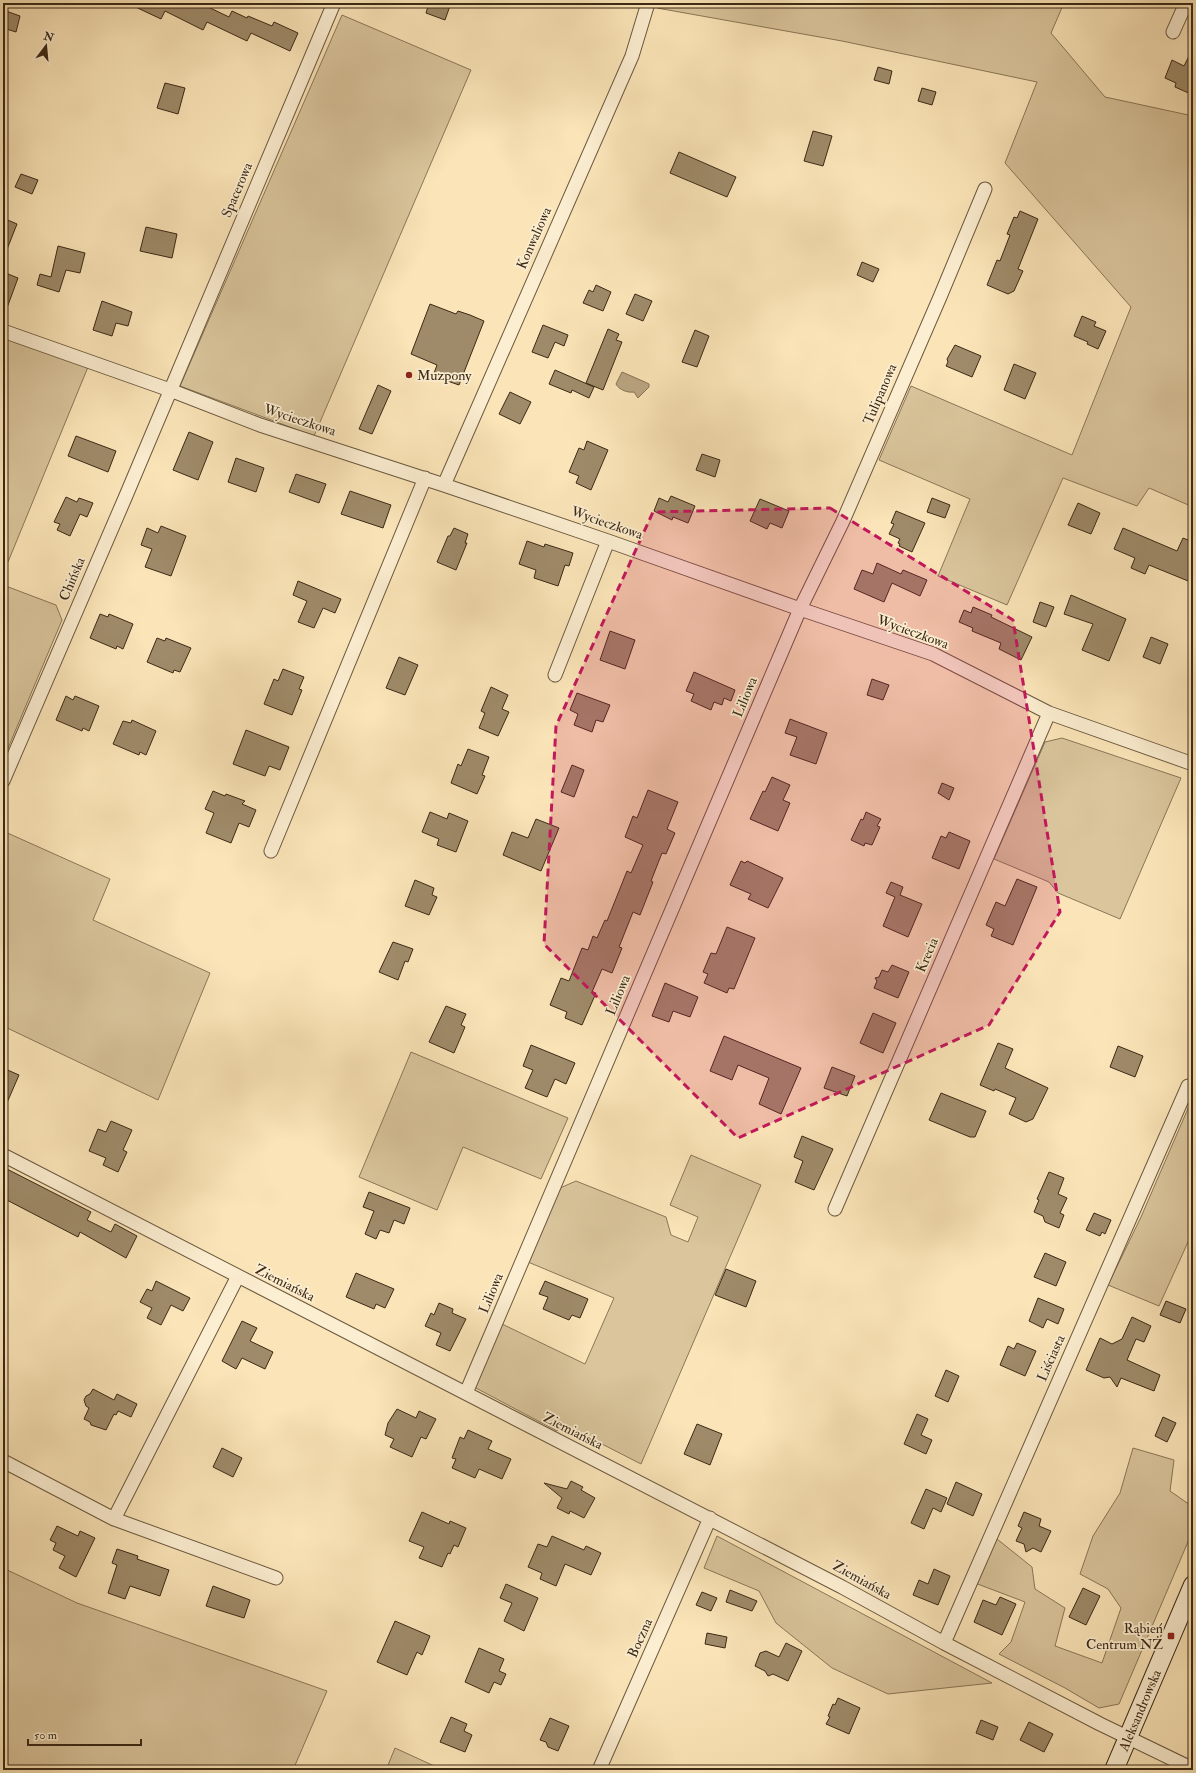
<svg xmlns="http://www.w3.org/2000/svg" width="1196" height="1773" viewBox="0 0 1196 1773" font-family="'IM FELL Double Pica',serif">
<style>
.green{fill:#dac59c;stroke:#8a7758}
.water{fill:#baa581;stroke:#877356}
.building{fill:#9f8b6a;stroke:#3b2915}
.lines{fill:none;stroke-linecap:round;stroke-linejoin:round}
.street-casing{stroke:#6b583e;stroke-width:15}
.secondary-casing{stroke:#3b2915;stroke-width:20}
.street{stroke:#fceed1;stroke-width:13}
.secondary{stroke:#fceed1;stroke-width:18}
.marked{fill:#c2185b;fill-opacity:0.2;stroke:#c2185b;stroke-width:3;stroke-dasharray:8 5;stroke-linejoin:round}
.poi-dot{fill:#8f2418;stroke:#fceed1;stroke-width:1.5}
.labels{text-anchor:middle;dominant-baseline:central;stroke-width:3.5;stroke-linejoin:round;paint-order:stroke}
.street-label{font-size:14px;fill:#3b2915;stroke:#fceed1}
.poi-label{font-size:14px;fill:#3b2915;stroke:#fceed1;text-anchor:start}
</style>
<rect width="100%" height="100%" fill="#fbe5b8"/>
<filter id="stains"><feTurbulence type="fractalNoise" baseFrequency=".005" numOctaves="4"/><feColorMatrix values="0 0 0 0 .2 0 0 0 0 .09 0 0 0 0 .02 0 0 0 .5 -.17"/></filter>
<radialGradient id="worn" r=".72"><stop offset=".6" stop-color="#630" stop-opacity="0"/><stop offset="1" stop-color="#630" stop-opacity=".3"/></radialGradient>
<path class="green" d="M 657,3 L 1064,3 L 1051,33 L 1105,97 L 1193,116 L 1193,507 L 1149,488 L 1137,506 L 1063,478 L 1007,605 L 938,576 L 970,499 L 879,460 L 911,386 L 1072,455 L 1131,307 L 1005,163 L 1037,82 L 842,41 L 657,8 Z
M 342,15 L 471,70 L 314,436 L 180,386 Z
M 3,335 L 88,367 L 8,562 L 3,560 Z
M 3,585 L 56,605 L 62,620 L 3,760 Z
M 1062,738 L 1181,778 L 1120,919 L 1058,893 L 1049,882 L 994,859 L 1045,742 Z
M 3,831 L 110,879 L 93,920 L 210,973 L 158,1100 L 3,1026 Z
M 411,1052 L 568,1118 L 541,1179 L 463,1147 L 437,1210 L 359,1177 Z
M 1193,1097 L 1193,1231 L 1159,1306 L 1108,1285 L 1141,1217 Z
M 691,1155 L 761,1185 L 641,1464 L 561,1423 L 557,1431 L 474,1387 L 502,1324 L 585,1364 L 614,1298 L 528,1262 L 560,1188 L 576,1181 L 666,1217 L 671,1235 L 688,1242 L 698,1217 L 670,1205 Z
M 1133,1448 L 1174,1460 L 1170,1491 L 1193,1507 L 1193,1530 L 1119,1704 L 1099,1708 L 1065,1688 L 999,1654 L 1011,1642 L 1025,1602 L 975,1583 L 997,1539 L 1032,1567 L 1035,1589 L 1065,1608 L 1055,1646 L 1102,1663 L 1121,1608 L 1108,1589 L 1080,1574 L 1093,1536 L 1120,1493 Z
M 717,1536 L 992,1683 L 888,1694 L 832,1668 L 776,1623 L 759,1591 L 704,1568 Z
M 3,1568 L 77,1603 L 327,1691 L 293,1770 L 3,1769 Z
M 395,1748 L 443,1770 L 386,1770 Z"/>
<path class="water" d="M 622,372 L 645,382 L 649,384 L 649,387 L 638,398 L 634,392 C 628,393 619,390 616,384 Z"/>
<path class="building" d="M 127,3 L 193,3 L 203,8 L 204,5 L 229,17 L 232,11 L 247,18 L 248,16 L 272,26 L 274,22 L 298,33 L 290,51 L 251,33 L 247,41 L 207,22 L 203,30 L 165,11 L 161,19 Z
M 429,3 L 451,3 L 445,20 L 426,13 Z
M 3,10 L 20,16 L 16,32 L 3,28 Z
M 1193,48 L 1193,95 L 1175,87 L 1176,83 L 1165,78 L 1172,60 L 1184,66 Z
M 878,67 L 892,71 L 889,84 L 874,80 Z
M 165,83 L 185,88 L 178,114 L 157,108 Z
M 922,88 L 936,92 L 932,105 L 918,101 Z
M 813,131 L 832,136 L 823,166 L 804,161 Z
M 679,152 L 736,177 L 727,197 L 670,173 Z
M 21,174 L 38,180 L 32,194 L 15,187 Z
M 1020,211 L 1038,219 L 1018,269 L 1023,271 L 1014,291 L 1008,294 L 987,285 L 997,260 L 1000,261 L 1010,235 L 1007,234 L 1014,217 L 1017,218 Z
M 3,218 L 17,224 L 4,257 L 3,257 Z
M 146,227 L 177,234 L 172,258 L 140,251 Z
M 58,246 L 85,253 L 80,273 L 66,270 L 59,292 L 37,285 L 40,274 L 51,277 Z
M 862,262 L 879,269 L 873,282 L 857,275 Z
M 3,272 L 18,278 L 4,316 L 3,315 Z
M 596,285 L 611,292 L 603,311 L 583,303 L 589,290 L 593,292 Z
M 635,294 L 652,301 L 643,321 L 626,314 Z
M 102,301 L 132,312 L 128,326 L 116,323 L 112,336 L 93,330 Z
M 430,304 L 456,314 L 458,311 L 470,315 L 484,321 L 459,385 L 433,376 L 437,365 L 411,354 Z
M 1082,316 L 1096,322 L 1094,326 L 1106,331 L 1098,349 L 1087,344 L 1088,342 L 1074,336 Z
M 543,325 L 568,335 L 564,346 L 555,342 L 548,358 L 532,352 Z
M 608,329 L 619,334 L 616,340 L 622,342 L 603,390 L 586,383 Z
M 695,330 L 709,336 L 697,367 L 682,362 Z
M 955,345 L 981,356 L 972,377 L 946,366 L 948,362 L 947,359 Z
M 1014,364 L 1036,373 L 1025,399 L 1004,390 Z
M 555,370 L 594,387 L 589,398 L 572,390 L 571,393 L 549,384 Z
M 378,385 L 391,391 L 372,434 L 359,429 Z
M 510,392 L 531,402 L 520,424 L 499,414 Z
M 189,432 L 213,442 L 198,480 L 173,470 Z
M 76,436 L 116,451 L 108,472 L 68,456 Z
M 587,441 L 608,450 L 591,490 L 576,483 L 579,476 L 569,472 L 579,448 L 584,450 Z
M 702,454 L 720,460 L 715,477 L 696,470 Z
M 236,458 L 264,468 L 256,492 L 228,482 Z
M 296,474 L 326,484 L 319,503 L 289,492 Z
M 350,491 L 391,505 L 383,528 L 341,514 Z
M 671,496 L 695,506 L 688,523 L 673,517 L 672,520 L 654,511 L 659,498 L 668,502 Z
M 66,497 L 77,502 L 79,498 L 93,503 L 87,517 L 80,514 L 70,536 L 57,530 L 60,524 L 54,522 Z
M 932,498 L 950,505 L 945,518 L 927,512 Z
M 760,499 L 789,511 L 782,528 L 770,523 L 767,529 L 750,521 Z
M 1078,503 L 1100,513 L 1091,534 L 1068,525 Z
M 896,511 L 925,523 L 912,552 L 899,546 L 900,544 L 898,543 L 900,539 L 889,534 L 894,524 L 891,523 Z
M 161,526 L 186,536 L 171,576 L 145,567 L 152,549 L 141,545 L 147,528 L 158,533 Z
M 454,528 L 468,534 L 465,543 L 467,543 L 456,570 L 437,562 L 448,536 L 450,536 Z
M 1123,528 L 1177,551 L 1183,538 L 1193,542 L 1193,583 L 1149,565 L 1145,574 L 1131,568 L 1135,558 L 1114,549 Z
M 527,541 L 544,547 L 545,544 L 573,553 L 569,566 L 565,565 L 558,586 L 534,578 L 536,570 L 519,564 Z
M 877,563 L 901,574 L 903,570 L 927,580 L 920,596 L 892,583 L 884,602 L 854,589 L 862,570 L 873,574 Z
M 298,581 L 341,599 L 335,613 L 323,608 L 314,628 L 298,622 L 307,601 L 293,595 Z
M 1071,595 L 1126,619 L 1109,661 L 1082,650 L 1093,624 L 1064,614 Z
M 1040,602 L 1054,607 L 1046,627 L 1033,622 Z
M 973,607 L 992,615 L 991,617 L 1032,637 L 1021,660 L 999,649 L 1001,643 L 972,631 L 973,628 L 959,622 L 964,610 L 971,613 Z
M 100,614 L 108,617 L 109,614 L 133,624 L 123,649 L 117,646 L 116,649 L 90,638 Z
M 610,631 L 635,640 L 625,669 L 600,660 Z
M 1151,637 L 1168,644 L 1160,664 L 1143,657 Z
M 157,638 L 165,641 L 166,638 L 191,648 L 180,672 L 174,670 L 173,673 L 147,662 Z
M 399,657 L 418,665 L 405,695 L 386,688 Z
M 283,669 L 304,677 L 299,689 L 302,690 L 292,715 L 264,704 L 274,679 L 278,681 Z
M 694,672 L 735,690 L 731,701 L 724,698 L 722,705 L 714,702 L 711,710 L 691,701 L 694,694 L 686,691 Z
M 872,679 L 889,685 L 883,700 L 867,695 Z
M 491,687 L 508,695 L 502,709 L 509,712 L 498,736 L 479,728 L 485,713 L 481,711 Z
M 577,693 L 610,705 L 603,722 L 596,720 L 592,732 L 574,725 L 578,714 L 570,710 Z
M 66,696 L 73,700 L 75,696 L 99,706 L 89,731 L 83,728 L 82,731 L 56,720 Z
M 790,719 L 827,733 L 816,764 L 790,755 L 797,737 L 785,733 Z
M 132,720 L 156,731 L 146,755 L 140,752 L 139,755 L 113,744 L 123,721 L 131,723 Z
M 246,730 L 289,747 L 280,770 L 269,766 L 265,776 L 233,764 Z
M 468,749 L 489,757 L 482,775 L 485,776 L 477,794 L 451,783 L 458,764 L 461,766 Z
M 572,765 L 584,770 L 574,797 L 561,792 Z
M 772,777 L 790,785 L 783,800 L 790,803 L 778,831 L 750,819 L 763,791 L 765,792 Z
M 942,783 L 954,788 L 949,800 L 938,793 Z
M 648,790 L 678,802 L 667,829 L 675,833 L 666,854 L 662,853 L 651,881 L 653,882 L 640,915 L 633,912 L 619,947 L 622,948 L 612,973 L 602,969 L 592,992 L 596,993 L 582,1025 L 565,1018 L 567,1012 L 550,1005 L 561,978 L 569,981 L 582,948 L 588,950 L 593,936 L 597,938 L 605,920 L 607,921 L 627,871 L 631,873 L 643,845 L 625,837 L 633,816 L 637,818 Z
M 213,791 L 225,796 L 226,794 L 245,801 L 242,804 L 256,810 L 249,827 L 239,823 L 231,843 L 206,833 L 214,813 L 205,809 Z
M 430,812 L 447,819 L 449,813 L 468,821 L 456,852 L 437,845 L 439,839 L 422,832 Z
M 866,812 L 881,819 L 877,826 L 880,827 L 872,845 L 865,843 L 864,846 L 851,840 L 861,819 L 863,820 Z
M 536,819 L 559,828 L 541,871 L 503,855 L 512,832 L 528,838 Z
M 949,832 L 970,841 L 959,869 L 932,858 L 941,836 L 946,838 Z
M 741,861 L 745,863 L 747,861 L 783,878 L 768,908 L 748,899 L 751,894 L 730,885 Z
M 1017,879 L 1037,887 L 1013,945 L 991,936 L 994,929 L 986,925 L 996,902 L 1005,906 Z
M 415,880 L 434,888 L 432,895 L 437,897 L 429,915 L 405,906 Z
M 891,882 L 903,887 L 900,895 L 922,904 L 908,937 L 883,926 L 895,897 L 886,893 Z
M 727,927 L 755,938 L 734,989 L 729,988 L 727,993 L 704,983 L 708,974 L 703,972 L 711,953 L 716,954 Z
M 393,942 L 413,949 L 408,962 L 405,961 L 398,980 L 379,972 Z
M 892,965 L 909,972 L 898,998 L 874,988 L 877,981 L 875,978 L 879,977 L 882,970 L 888,972 Z
M 665,983 L 698,997 L 690,1017 L 673,1011 L 669,1022 L 652,1016 Z
M 446,1006 L 466,1014 L 461,1025 L 465,1027 L 454,1053 L 429,1042 Z
M 873,1013 L 896,1023 L 883,1053 L 860,1043 Z
M 724,1036 L 801,1068 L 781,1114 L 759,1104 L 769,1078 L 738,1065 L 732,1080 L 710,1071 Z
M 998,1043 L 1013,1049 L 1005,1068 L 1048,1088 L 1033,1119 L 1026,1122 L 1009,1114 L 1016,1098 L 995,1089 L 994,1091 L 980,1085 Z
M 531,1045 L 575,1063 L 566,1084 L 555,1079 L 547,1097 L 525,1088 L 533,1070 L 523,1066 Z
M 1118,1046 L 1143,1056 L 1135,1077 L 1110,1067 Z
M 832,1067 L 855,1076 L 847,1096 L 824,1088 Z
M 3,1068 L 19,1075 L 3,1112 Z
M 941,1093 L 986,1111 L 975,1137 L 970,1137 L 929,1120 Z
M 111,1121 L 132,1130 L 123,1150 L 127,1152 L 118,1172 L 103,1165 L 106,1158 L 89,1151 L 98,1129 L 106,1132 Z
M 802,1136 L 833,1149 L 814,1190 L 795,1182 L 803,1161 L 794,1157 Z
M 3,1167 L 91,1212 L 87,1220 L 111,1232 L 115,1224 L 137,1236 L 126,1258 L 80,1232 L 78,1237 L 3,1198 Z
M 1049,1172 L 1064,1178 L 1058,1194 L 1067,1198 L 1060,1213 L 1064,1215 L 1059,1228 L 1045,1222 L 1043,1216 L 1034,1212 L 1039,1200 L 1037,1199 Z
M 369,1192 L 410,1208 L 404,1224 L 394,1220 L 389,1233 L 380,1230 L 376,1239 L 365,1234 L 374,1211 L 363,1207 Z
M 1094,1213 L 1111,1220 L 1105,1234 L 1102,1232 L 1100,1236 L 1086,1230 Z
M 1045,1253 L 1066,1262 L 1056,1286 L 1034,1277 Z
M 726,1269 L 756,1281 L 746,1307 L 715,1295 Z
M 356,1273 L 394,1289 L 385,1308 L 376,1304 L 374,1309 L 346,1297 Z
M 156,1281 L 190,1298 L 183,1311 L 171,1305 L 161,1325 L 147,1318 L 152,1308 L 140,1302 L 147,1289 L 152,1291 Z
M 545,1281 L 588,1299 L 580,1318 L 572,1315 L 569,1320 L 543,1309 L 548,1297 L 539,1294 Z
M 1038,1298 L 1064,1309 L 1058,1324 L 1047,1319 L 1043,1328 L 1029,1321 Z
M 1166,1301 L 1186,1309 L 1180,1323 L 1160,1315 Z
M 439,1303 L 453,1309 L 452,1313 L 466,1319 L 450,1351 L 436,1345 L 441,1333 L 425,1326 L 431,1313 L 434,1315 Z
M 1132,1317 L 1151,1326 L 1144,1342 L 1136,1339 L 1127,1360 L 1160,1375 L 1154,1391 L 1121,1378 L 1117,1387 L 1110,1377 L 1104,1378 L 1086,1370 L 1100,1338 L 1112,1344 L 1122,1339 Z
M 242,1321 L 257,1328 L 250,1341 L 273,1352 L 265,1369 L 242,1358 L 236,1369 L 222,1361 Z
M 1017,1343 L 1036,1351 L 1025,1376 L 1000,1365 L 1008,1346 L 1014,1349 Z
M 946,1370 L 959,1376 L 948,1402 L 935,1396 Z
M 93,1389 L 114,1400 L 117,1394 L 137,1404 L 131,1417 L 118,1411 L 116,1415 L 114,1414 L 106,1430 L 91,1425 L 90,1422 L 84,1419 L 89,1408 L 86,1406 L 84,1400 L 86,1396 L 90,1394 Z
M 397,1409 L 416,1418 L 419,1411 L 436,1419 L 426,1439 L 421,1437 L 412,1457 L 390,1447 L 394,1439 L 385,1435 L 388,1423 Z
M 917,1414 L 928,1419 L 921,1435 L 932,1440 L 926,1454 L 904,1444 Z
M 1163,1417 L 1176,1423 L 1167,1442 L 1155,1436 Z
M 697,1424 L 722,1434 L 710,1465 L 684,1454 Z
M 468,1430 L 492,1441 L 488,1449 L 511,1459 L 502,1479 L 479,1469 L 475,1478 L 452,1468 L 456,1459 L 452,1458 L 460,1437 L 464,1439 Z
M 222,1448 L 242,1458 L 233,1477 L 213,1467 Z
M 571,1481 L 583,1487 L 581,1490 L 595,1498 L 584,1518 L 570,1511 L 569,1514 L 557,1508 L 562,1498 L 544,1483 L 567,1489 Z
M 956,1482 L 982,1494 L 973,1516 L 947,1504 Z
M 926,1489 L 947,1498 L 941,1512 L 933,1508 L 924,1529 L 911,1523 Z
M 422,1512 L 449,1524 L 450,1521 L 466,1528 L 458,1547 L 454,1545 L 450,1554 L 448,1553 L 442,1567 L 419,1558 L 424,1547 L 409,1541 Z
M 1024,1512 L 1041,1519 L 1039,1526 L 1051,1531 L 1041,1552 L 1033,1548 L 1026,1552 L 1024,1544 L 1016,1541 L 1022,1528 L 1018,1526 Z
M 57,1526 L 78,1536 L 80,1531 L 95,1538 L 76,1577 L 59,1568 L 65,1556 L 53,1550 L 56,1543 L 50,1540 Z
M 552,1536 L 584,1550 L 586,1546 L 601,1553 L 591,1575 L 565,1564 L 556,1586 L 540,1579 L 542,1573 L 528,1567 L 538,1544 L 547,1547 Z
M 117,1549 L 138,1556 L 137,1559 L 169,1570 L 160,1596 L 130,1586 L 125,1599 L 108,1593 L 117,1565 L 112,1563 Z
M 934,1569 L 950,1576 L 938,1605 L 913,1595 L 919,1580 L 928,1584 Z
M 506,1584 L 538,1598 L 524,1631 L 504,1621 L 512,1603 L 500,1598 Z
M 213,1586 L 250,1600 L 244,1618 L 206,1606 Z
M 1083,1588 L 1100,1596 L 1086,1625 L 1069,1617 Z
M 730,1590 L 757,1601 L 752,1611 L 726,1602 Z
M 702,1592 L 717,1598 L 711,1611 L 696,1605 Z
M 1000,1597 L 1016,1604 L 1002,1635 L 974,1622 L 983,1600 L 996,1605 Z
M 395,1621 L 430,1636 L 422,1655 L 417,1652 L 407,1675 L 377,1662 Z
M 707,1633 L 727,1637 L 725,1648 L 705,1644 Z
M 786,1643 L 802,1651 L 788,1681 L 773,1674 L 768,1676 L 765,1671 L 755,1666 L 760,1653 L 766,1651 L 779,1657 Z
M 479,1648 L 504,1659 L 499,1671 L 506,1674 L 501,1685 L 494,1682 L 489,1693 L 465,1682 Z
M 838,1698 L 860,1708 L 849,1734 L 826,1724 L 830,1717 L 828,1716 L 833,1704 L 835,1705 Z
M 451,1717 L 467,1724 L 464,1731 L 472,1735 L 465,1752 L 440,1742 Z
M 550,1718 L 569,1726 L 558,1751 L 548,1747 L 546,1742 L 540,1740 Z
M 981,1720 L 998,1727 L 993,1740 L 976,1733 Z
M 1029,1722 L 1053,1734 L 1044,1752 L 1020,1740 Z"/>
<g class="lines">
<defs>
<path id="street" d="M 1173,32 L 1186,3
M 3,331 L 170,390 L 260,425 L 444,485 L 608,541 L 800,609 L 933,654 L 1049,713 L 1193,764
M 444,485 L 632,56 L 648,3
M 555,675 L 608,541
M 3,781 L 125,498 L 334,3
M 271,851 L 425,478
M 3,1155 L 842,1587 L 944,1643 L 1100,1724 L 1193,1769
M 835,1209 L 1049,713
M 466,1393 L 800,609 L 843,521 L 940,297 L 985,189
M 3,1461 L 114,1519 L 276,1578
M 114,1519 L 238,1276
M 944,1643 L 1188,1086
M 599,1770 L 710,1518"/>
<g id="secondary">
<path id="s1" d="M 1114,1770 L 1193,1585"/>
</g>
</defs>
<use href="#street" class="street-casing"/>
<use href="#secondary" class="secondary-casing"/>
<use href="#street" class="street"/>
<use href="#secondary" class="secondary"/>
</g>
<path class="marked" d="M 830,508 L 1013,620 L 1060,912 L 989,1025 L 738,1138 L 544,944 L 556,726 L 653,512 Z"/>
<g class="poi-dot">
<circle cx="409" cy="375" r="4"/>
<rect x="1167" y="1632" width="8" height="8" rx="2"/>
</g>
<g class="labels">
<g class="street-label">
<text transform="translate(237 190) rotate(-67)">Spacerowa</text>
<text transform="translate(534 238) rotate(-66)">Konwaliowa</text>
<text transform="translate(880 394) rotate(-67)">Tulipanowa</text>
<text transform="translate(300 420) rotate(18)">Wycieczkowa</text>
<text transform="translate(607 523) rotate(19)">Wycieczkowa</text>
<text transform="translate(72 579) rotate(-67)">Chińska</text>
<text transform="translate(913 632) rotate(20)">Wycieczkowa</text>
<text transform="translate(745 697) rotate(-67)">Liliowa</text>
<text transform="translate(927 955) rotate(-67)">Krecia</text>
<text transform="translate(618 995) rotate(-67)">Liliowa</text>
<text transform="translate(285 1283) rotate(27)">Ziemiańska</text>
<text transform="translate(491 1293) rotate(-67)">Liliowa</text>
<text transform="translate(1051 1358) rotate(-66)">Liściasta</text>
<text transform="translate(573 1431) rotate(27)">Ziemiańska</text>
<text transform="translate(862 1580) rotate(29)">Ziemiańska</text>
<text transform="translate(640 1638) rotate(-66)">Boczna</text>
<text stroke="none"><textPath href="#s1" startOffset="65">Aleksandrowska</textPath></text>
</g>
<g class="poi-label">
<text x="417" y="375">Muzpony</text>
<text x="1163" y="1628" text-anchor="end">Rąbień<tspan x="1163" dy="16">Centrum NŻ</tspan></text>
</g>
</g>
<rect width="1196" height="1773" fill="none" stroke="#fbe5b8" stroke-width="16"/>
<rect x="4" y="4" width="1188" height="1765" fill="none" stroke="#3b2915" stroke-width="2"/>
<rect x="8" y="8" width="1180" height="1757" fill="none" stroke="#3b2915"/>
<g transform="translate(46 46) rotate(16)" stroke="#fceed1" stroke-width="3" paint-order="stroke">
<path d="M0-3L7 15L0 10L-7 15Z" fill="#3b2915"/>
<text y="-6" font-size="11" font-weight="bold" text-anchor="middle" fill="#3b2915">N</text>
</g>
<path d="M28 1739v6h113v-6" fill="none" stroke="#3b2915" stroke-width="2"/>
<text x="34" y="1739" font-size="12" fill="#3b2915" stroke="#fceed1" stroke-width="3" paint-order="stroke">50 m</text>
<rect width="100%" height="100%" filter="url(#stains)"/>
<rect width="100%" height="100%" fill="url(#worn)"/>
</svg>
